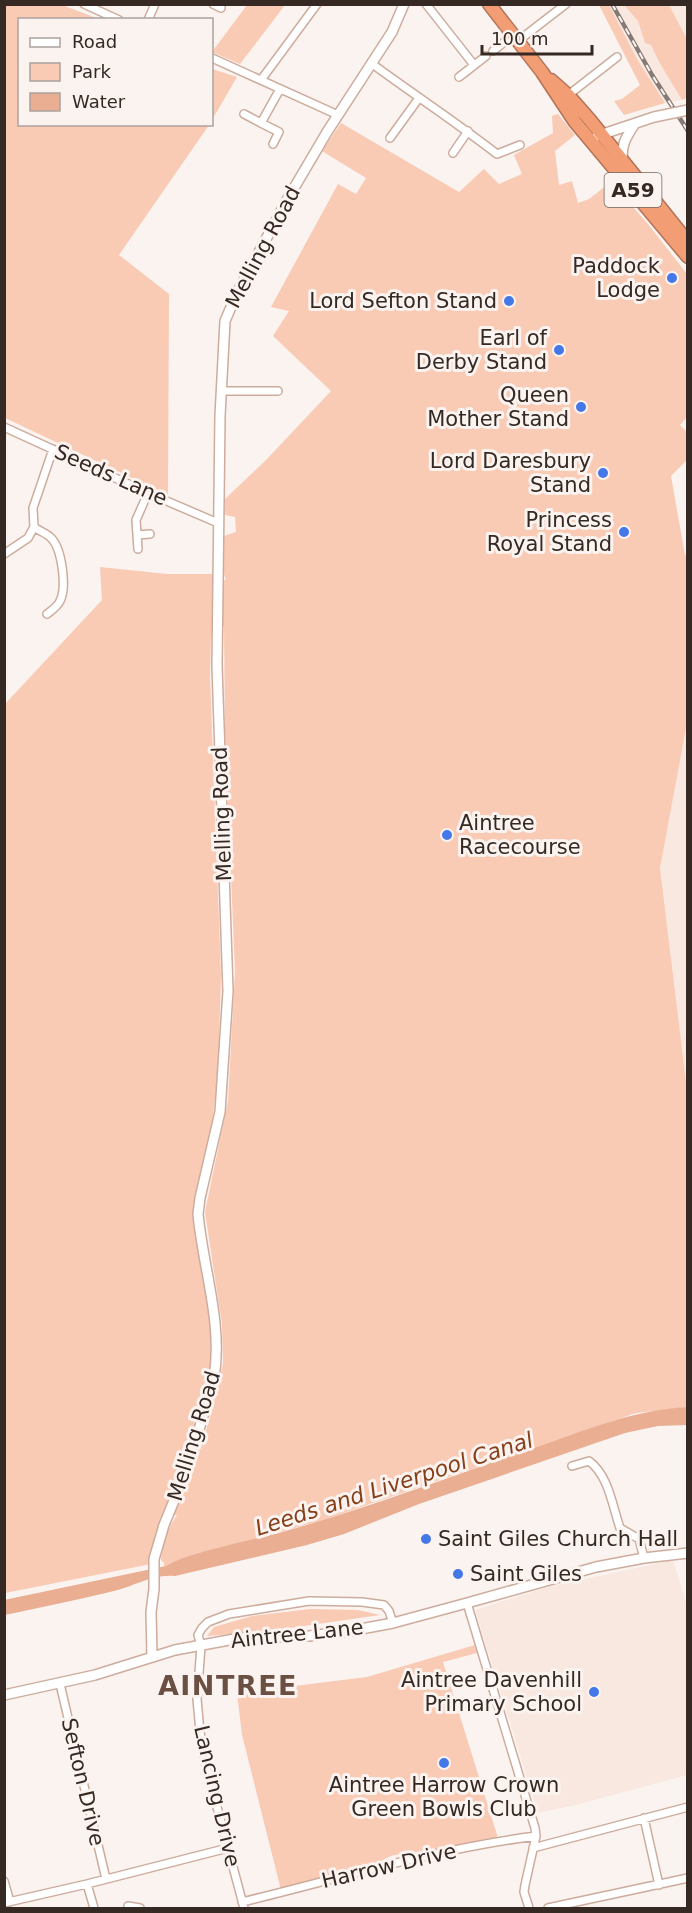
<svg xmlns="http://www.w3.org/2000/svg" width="692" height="1913" viewBox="0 0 692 1913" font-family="'DejaVu Sans',sans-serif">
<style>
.built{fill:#f9e8e0}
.green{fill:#f9cab4;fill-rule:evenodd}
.water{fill:#eaae92}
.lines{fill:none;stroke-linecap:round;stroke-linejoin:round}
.street-casing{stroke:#cdac9d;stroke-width:10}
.secondary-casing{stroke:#cdac9d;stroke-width:12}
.highway-casing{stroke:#b17458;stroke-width:15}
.street{stroke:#fff;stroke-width:7}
.secondary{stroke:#fff;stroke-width:9}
.highway{stroke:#f39d75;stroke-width:12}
.rail-casing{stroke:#857a76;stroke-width:4.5}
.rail{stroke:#faf3f0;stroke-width:2;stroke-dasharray:7;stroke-linecap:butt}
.secondary-bridge-casing{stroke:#cdac9d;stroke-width:12;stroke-linecap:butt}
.secondary-bridge{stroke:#fff;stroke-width:9}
.poi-dot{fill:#4477e8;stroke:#faf3f0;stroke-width:2}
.labels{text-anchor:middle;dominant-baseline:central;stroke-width:6;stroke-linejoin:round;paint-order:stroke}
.shield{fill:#faf3f0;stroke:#716660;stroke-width:1.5}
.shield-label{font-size:20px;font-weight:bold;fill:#362923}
.street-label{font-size:21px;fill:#362923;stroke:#faf3f0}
.poi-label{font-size:21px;fill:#362923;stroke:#faf3f0;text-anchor:end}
.water-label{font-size:22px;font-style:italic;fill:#873f19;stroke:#faf3f0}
.district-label{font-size:27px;font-weight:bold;letter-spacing:1.5px;fill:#6b4f42;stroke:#faf3f0}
</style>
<rect width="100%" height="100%" fill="#faf3f0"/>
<path class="built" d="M 609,5 L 624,5 L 638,21 L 645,43 L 651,45 L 659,62 L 682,100 L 665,103 L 637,59 Z
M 669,5 L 687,5 L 687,39 Z
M 687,717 L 687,1090 L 660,868 Z
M 673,1560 L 687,1605 L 687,1775 L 576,1805 L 538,1813 L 475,1610 L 548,1587 Z"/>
<path class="green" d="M 4,5 L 62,5 L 99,19 L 20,20 L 20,124 L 209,125 L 119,255 L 169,294 L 168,495 L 5,418 Z
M 247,5 L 285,5 L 240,64 L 212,52 Z
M 599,5 L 609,5 L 637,59 L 665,103 L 624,115 L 614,101 L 622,99 L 640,85 Z
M 624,5 L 669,5 L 687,39 L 687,98 L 682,100 L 659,62 L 651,45 L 645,43 L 638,21 Z
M 212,69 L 237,77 L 212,120 Z
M 558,114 L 575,135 L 555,151 L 559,185 L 572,181 L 578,203 L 589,199 L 611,182 L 648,224 L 687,274 L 687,417 L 680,425 L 687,432 L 687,460 L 671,476 L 685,555 L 687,555 L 688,717 L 660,868 L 687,1090 L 687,1407 L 636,1413 L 323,1520 L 170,1563 L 164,1567 L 164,1563 L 161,1560 C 163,1543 167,1529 177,1515 L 162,1517 L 155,1535 L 151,1564 L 5,1593 L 5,704 L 102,600 L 100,567 L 167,574 L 213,574 L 213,590 L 226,579 L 224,575 L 224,536 L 236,532 L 235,517 L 225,515 L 225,499 L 267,459 L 331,391 L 273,336 L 289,311 L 271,307 L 338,184 L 356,194 L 366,178 L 322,151 L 341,123 L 459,192 L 484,169 L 499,184 L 522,174 L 514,155 L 553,133 L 552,116 ZM 224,626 L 225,731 L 235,972 L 228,1101 L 205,1212 L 222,1324 L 223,1364 L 212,1411 L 190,1481 L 176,1486 L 211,1367 L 210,1324 L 193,1216 L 194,1201 L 212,1125 L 218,1073 L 221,976 L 210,677 L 211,635 Z
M 310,1609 L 358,1610 L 380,1615 L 270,1631 L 207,1636 L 214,1627 L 252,1616 Z
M 475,1645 L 477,1653 L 443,1662 L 498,1838 L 416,1856 C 403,1851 384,1855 376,1867 L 281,1890 L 242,1735 L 237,1693 L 367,1677 Z"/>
<path class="water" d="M 687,1407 L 687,1425 L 658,1426 L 625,1433 L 419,1504 L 344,1534 L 307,1545 L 175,1576 C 152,1574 135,1586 114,1591 C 77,1600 41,1607 5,1615 L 4,1600 L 166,1566 C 180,1555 256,1539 279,1533 C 365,1509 449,1477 534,1448 C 586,1430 633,1410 687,1407 Z"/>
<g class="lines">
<defs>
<path id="street" d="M 84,4 L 119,20
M 213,4 L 221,8
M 426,4 L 474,65
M 148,20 L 155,4
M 518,41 L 566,4
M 493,51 L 513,35
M 212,58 L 338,115
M 371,63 C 413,94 456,122 497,154 L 520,145
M 459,77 L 486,56
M 261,80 L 317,4
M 567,96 L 617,57
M 244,114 L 261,123
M 390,138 L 419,98
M 273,144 L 279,132 L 261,123 L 280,89
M 453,153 L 468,131
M 221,391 L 278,391
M 4,427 L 148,493 L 218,523
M 34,527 C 39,531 46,533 50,537 C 62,547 67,587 60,601 C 58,606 51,611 47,614
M 137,535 L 150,534
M 138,549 L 136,520 L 148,493
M 4,554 L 28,538 L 34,527 L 33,508 L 53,449
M 572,1466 L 589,1461 C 609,1476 612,1505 620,1528 L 639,1539 L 644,1558
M 467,1603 L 535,1828 L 536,1836 L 525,1885 L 524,1892 L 529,1908
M 60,1684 L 106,1879
M 644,1818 L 659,1885
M 533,1848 L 688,1807
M 4,1881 L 10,1902
M 87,1884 L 94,1908
M 242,1902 C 340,1878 436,1849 536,1836
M 4,1903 L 87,1884 L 228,1848
M 128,1906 L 140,1908
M 244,1908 L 206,1766 L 200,1732 L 197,1699 L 201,1646 L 198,1635 L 202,1628 L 208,1622 L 229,1614 L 309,1601 L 362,1602 L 384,1605 L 389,1611 L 393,1623
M 548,1908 L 688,1878"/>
<path id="secondary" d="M 597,136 L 654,117
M 623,162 C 620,147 626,137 634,125
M 152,1656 L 151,1612 L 154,1589 L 154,1559 L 164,1525 L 189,1464 L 214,1378 C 223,1323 203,1268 198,1214 L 200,1198 L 220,1112 L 228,991 L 217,666 L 220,416 L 225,321 L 237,293 L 287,200 L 327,132 L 392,32 L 404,4
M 4,1695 L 95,1675 L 175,1650 L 240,1638 L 309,1636 L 350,1631 L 393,1623 L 467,1603 L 596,1567 L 644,1558 L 688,1553"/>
<path id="highway" d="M 489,4 L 542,72 L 575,122 L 688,257
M 551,80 L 568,95 L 590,120 L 688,242"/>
</defs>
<use href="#street" class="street-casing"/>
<use href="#secondary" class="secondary-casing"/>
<use href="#highway" class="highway-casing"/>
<use href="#street" class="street"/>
<use href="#secondary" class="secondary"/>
<use href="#highway" class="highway"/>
<defs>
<path id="rail" d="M 612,4 L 652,75 L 688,131"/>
</defs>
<use href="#rail" class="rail-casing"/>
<use href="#rail" class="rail"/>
<defs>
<path id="secondary-bridge" d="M 654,117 L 688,110"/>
</defs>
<use href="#secondary-bridge" class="secondary-bridge-casing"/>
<use href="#secondary-bridge" class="secondary-bridge"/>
</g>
<g class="poi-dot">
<circle cx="672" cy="278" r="6"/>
<circle cx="509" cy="301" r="6"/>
<circle cx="559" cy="350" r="6"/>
<circle cx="581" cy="407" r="6"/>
<circle cx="603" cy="473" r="6"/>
<circle cx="624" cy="532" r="6"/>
<circle cx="447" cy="835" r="6"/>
<circle cx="426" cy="1539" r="6"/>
<circle cx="458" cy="1574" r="6"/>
<circle cx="594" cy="1692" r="6"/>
<circle cx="444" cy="1763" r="6"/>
</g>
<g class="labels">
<rect class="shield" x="604.5" y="173" width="57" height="34" rx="4.5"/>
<g class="shield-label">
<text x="633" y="190">A59</text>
</g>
<g class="street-label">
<text transform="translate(263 247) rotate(-62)">Melling Road</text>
<text transform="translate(111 475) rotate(24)">Seeds Lane</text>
<text transform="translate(222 814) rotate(-92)">Melling Road</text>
<text transform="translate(194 1436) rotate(-73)">Melling Road</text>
<text transform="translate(297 1634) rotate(-6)">Aintree Lane</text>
<text transform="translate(83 1782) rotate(77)">Sefton Drive</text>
<text transform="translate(217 1796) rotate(77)">Lancing Drive</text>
<text transform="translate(389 1866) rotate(-13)">Harrow Drive</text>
</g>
<g class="poi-label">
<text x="660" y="266">Paddock<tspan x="660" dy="24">Lodge</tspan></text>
<text x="497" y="301">Lord Sefton Stand</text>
<text x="547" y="338">Earl of<tspan x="547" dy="24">Derby Stand</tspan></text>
<text x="569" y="395">Queen<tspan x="569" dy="24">Mother Stand</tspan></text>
<text x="591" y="461">Lord Daresbury<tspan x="591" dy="24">Stand</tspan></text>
<text x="612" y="520">Princess<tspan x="612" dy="24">Royal Stand</tspan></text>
<text x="459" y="823" text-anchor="start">Aintree<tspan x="459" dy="24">Racecourse</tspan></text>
<text x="438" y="1539" text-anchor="start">Saint Giles Church Hall</text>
<text x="470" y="1574" text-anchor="start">Saint Giles</text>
<text x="582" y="1680">Aintree Davenhill<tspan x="582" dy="24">Primary School</tspan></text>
<text x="444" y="1785" text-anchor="middle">Aintree Harrow Crown<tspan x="444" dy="24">Green Bowls Club</tspan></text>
</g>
<g class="water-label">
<text transform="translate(394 1484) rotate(-18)">Leeds and Liverpool Canal</text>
</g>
<g class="district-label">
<text x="228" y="1685">AINTREE</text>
</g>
</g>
<rect width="692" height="1913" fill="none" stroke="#362923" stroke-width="12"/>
<rect x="18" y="18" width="195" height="108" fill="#faf3f0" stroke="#aca29e" stroke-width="1.5"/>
<rect x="30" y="38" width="30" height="9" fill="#ffffff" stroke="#aca29e" stroke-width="1.5"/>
<text x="72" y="48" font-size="18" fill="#362923">Road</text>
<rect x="30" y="63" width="30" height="18" fill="#f9cab4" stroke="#aca29e" stroke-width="1.5"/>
<text x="72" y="78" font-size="18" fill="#362923">Park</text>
<rect x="30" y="93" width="30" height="18" fill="#eaae92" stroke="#aca29e" stroke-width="1.5"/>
<text x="72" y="108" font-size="18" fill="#362923">Water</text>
<path d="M482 45v9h110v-9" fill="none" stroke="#362923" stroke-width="3"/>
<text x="491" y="45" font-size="18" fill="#362923" stroke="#faf3f0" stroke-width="4.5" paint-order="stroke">100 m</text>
</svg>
